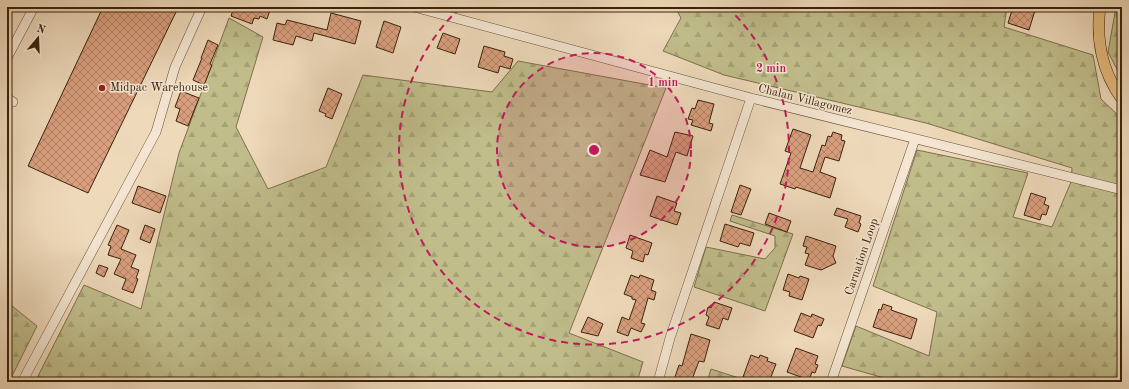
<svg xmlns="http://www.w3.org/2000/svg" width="1129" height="389" viewBox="0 0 1129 389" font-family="'Old Standard TT',serif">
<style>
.forest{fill:url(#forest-firs);stroke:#7e704b}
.building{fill:url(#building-cross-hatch);stroke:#3b220b}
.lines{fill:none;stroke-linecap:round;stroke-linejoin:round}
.minor-casing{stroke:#685037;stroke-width:10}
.major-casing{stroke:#3b220b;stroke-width:12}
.minor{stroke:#f4e6d2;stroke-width:9}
.major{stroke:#e7bc7d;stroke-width:11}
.ring{fill:none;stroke:#c2185b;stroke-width:2;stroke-dasharray:7 5}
.poi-dot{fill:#8f2418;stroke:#f4e6d2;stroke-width:1.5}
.labels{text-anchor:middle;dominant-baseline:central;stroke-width:3;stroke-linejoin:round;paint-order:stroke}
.poi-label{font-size:12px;fill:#3b220b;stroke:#f4e6d2;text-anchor:start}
.street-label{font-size:12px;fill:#3b220b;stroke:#f4e6d2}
.centre{fill:#c2185b;stroke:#f4e6d2;stroke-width:2}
.ring-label{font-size:12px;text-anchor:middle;font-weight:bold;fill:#c2185b;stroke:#f4e6d2;stroke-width:3;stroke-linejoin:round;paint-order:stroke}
</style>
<defs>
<pattern id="forest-firs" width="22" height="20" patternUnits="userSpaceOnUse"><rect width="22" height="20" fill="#c0bd8b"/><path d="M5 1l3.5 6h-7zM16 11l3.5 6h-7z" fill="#a6a277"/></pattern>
<pattern id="building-cross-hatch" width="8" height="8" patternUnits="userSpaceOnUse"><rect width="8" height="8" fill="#d99f7e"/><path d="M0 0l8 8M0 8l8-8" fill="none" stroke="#b18165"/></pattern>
</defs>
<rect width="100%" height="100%" fill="#eed9ba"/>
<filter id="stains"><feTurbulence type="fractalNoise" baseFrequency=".005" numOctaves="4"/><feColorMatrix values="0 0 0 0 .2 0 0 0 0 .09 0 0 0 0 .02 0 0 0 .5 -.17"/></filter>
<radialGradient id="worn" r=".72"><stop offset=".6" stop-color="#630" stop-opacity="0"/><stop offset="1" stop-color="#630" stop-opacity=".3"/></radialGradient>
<path class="forest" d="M 675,7 L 1007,7 L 1004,27 L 1093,55 L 1101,99 L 1122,119 L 1122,382 L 898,382 L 842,366 L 856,326 L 929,356 L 937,312 L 873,286 L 917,150 L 1028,173 L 1013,217 L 1052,227 L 1071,182 L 1072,168 L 926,123 L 724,75 L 663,51 L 681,18 Z
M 1116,7 L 1122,7 L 1122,79 L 1108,52 Z
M 229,18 L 263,37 L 236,127 L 268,189 L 326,167 L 363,75 L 492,92 L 518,61 L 666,88 L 569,333 L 643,362 L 637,382 L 35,382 L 84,285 L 141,309 L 179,153 Z
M 732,215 L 793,234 L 765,311 L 694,287 L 706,247 L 765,259 L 775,248 L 775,236 L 730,221 Z
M 7,302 L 37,326 L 9,382 L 7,382 Z
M 711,369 L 742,379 L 741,382 L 707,382 Z"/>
<path class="building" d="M 103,7 L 170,7 L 177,10 L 88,193 L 28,166 Z
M 234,7 L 271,7 L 267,19 L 260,16 L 259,19 L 254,18 L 252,24 L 231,16 Z
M 1013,7 L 1036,7 L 1029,30 L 1008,23 Z
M 331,13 L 361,21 L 355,44 L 314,33 L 312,41 L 296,36 L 293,45 L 273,40 L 277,23 L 285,25 L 287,20 L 327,30 Z
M 384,21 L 401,27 L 393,53 L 376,47 Z
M 443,33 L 460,39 L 455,54 L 437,48 Z
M 208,40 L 218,45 L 210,64 L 212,65 L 204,85 L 193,80 L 202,58 L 201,58 Z
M 484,46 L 505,52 L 504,56 L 513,59 L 510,69 L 500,66 L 498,73 L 478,67 Z
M 328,88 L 342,94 L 332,119 L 325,116 L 326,114 L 319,111 Z
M 181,91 L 199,98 L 188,126 L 176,121 L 180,109 L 175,107 Z
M 698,100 L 714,104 L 709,123 L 713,124 L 711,131 L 691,125 L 693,120 L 688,119 L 692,108 L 695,109 Z
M 793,129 L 811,135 L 800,168 L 813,172 L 822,145 L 825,146 L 828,136 L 831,137 L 833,132 L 842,135 L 841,140 L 845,141 L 839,161 L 825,157 L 820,172 L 836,178 L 830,198 L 796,187 L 795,189 L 780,184 L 791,153 L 785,151 Z
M 675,132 L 693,136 L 687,156 L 676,152 L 665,182 L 640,175 L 650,150 L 667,157 Z
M 740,185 L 751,189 L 741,215 L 731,212 Z
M 138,186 L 166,196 L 160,213 L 132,203 Z
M 1031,193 L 1046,198 L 1044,204 L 1049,206 L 1046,215 L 1042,214 L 1040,220 L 1024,215 Z
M 657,196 L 677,203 L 674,211 L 681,213 L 677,225 L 650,216 Z
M 837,208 L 861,216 L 859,223 L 861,224 L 858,232 L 845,227 L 848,219 L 834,215 Z
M 769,213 L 791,221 L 787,232 L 765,224 Z
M 725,224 L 754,233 L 750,246 L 740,243 L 738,247 L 720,241 Z
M 117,225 L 129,230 L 121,249 L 136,255 L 131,267 L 139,270 L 136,278 L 138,279 L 133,293 L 122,289 L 126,279 L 114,274 L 121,259 L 108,255 L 111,246 L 108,245 Z
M 145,225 L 155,229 L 150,243 L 140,239 Z
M 630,235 L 652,243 L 648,255 L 645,254 L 643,262 L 631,258 L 633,251 L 626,248 Z
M 806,236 L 836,246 L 833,256 L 836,263 L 821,270 L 805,265 L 809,254 L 805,253 L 807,247 L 803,246 Z
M 99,265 L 108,268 L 104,277 L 96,273 Z
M 788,274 L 799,278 L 800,276 L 809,279 L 802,300 L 789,296 L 790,292 L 783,290 Z
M 631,275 L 639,278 L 640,275 L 654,280 L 651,290 L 656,292 L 654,300 L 648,298 L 641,323 L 645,324 L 641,332 L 631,328 L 628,336 L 617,332 L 622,317 L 629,320 L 636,300 L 632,299 L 632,297 L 624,294 Z
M 714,302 L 732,308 L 728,320 L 723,318 L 719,329 L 706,325 L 709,317 L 706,315 L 708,307 L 711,308 Z
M 883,304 L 892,307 L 891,310 L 917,319 L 911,339 L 873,327 L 879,309 L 881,310 Z
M 801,313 L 811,317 L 812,314 L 824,319 L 821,326 L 818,325 L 813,338 L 794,331 Z
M 588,317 L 603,324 L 598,336 L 581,332 Z
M 691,334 L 710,340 L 704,362 L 699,361 L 691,382 L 679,382 L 674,380 L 679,365 L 682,366 Z
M 796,348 L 818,356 L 815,364 L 818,365 L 815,373 L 812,372 L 809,380 L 787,372 Z
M 751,355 L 759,358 L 760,355 L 768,358 L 767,361 L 776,364 L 769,382 L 758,382 L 743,377 Z"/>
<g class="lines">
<defs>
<path id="minor" d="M 414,7 L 751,98 L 1122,190
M 7,58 L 34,7
M 7,98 L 13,102
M 22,382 L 156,132 L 175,67 L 202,7
M 658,382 L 670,338 L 751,98
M 831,382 L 915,139"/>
<path id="major" d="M 1100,7 C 1096,39 1102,72 1122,99"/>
</defs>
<use href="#minor" class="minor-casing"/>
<use href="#major" class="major-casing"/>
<use href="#minor" class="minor"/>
<use href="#major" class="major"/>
</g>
<circle cx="594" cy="150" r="97" fill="#c2185b" fill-opacity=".12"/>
<g class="ring">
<circle cx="594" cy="150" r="97"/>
<path d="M727 7A195 195 0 1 1 461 7"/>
</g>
<circle class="poi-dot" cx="102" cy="88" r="4"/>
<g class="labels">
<g class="poi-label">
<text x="110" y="88">Midpac Warehouse</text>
</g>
<g class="street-label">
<text transform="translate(805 100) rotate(14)">Chalan Villagomez</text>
<text transform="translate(862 257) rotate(-71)">Carnation Loop</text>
</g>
</g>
<circle cx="594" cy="150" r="6" class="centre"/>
<g class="ring-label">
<text x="771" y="72">2 min</text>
<text x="663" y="86">1 min</text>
</g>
<rect width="1129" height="389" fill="none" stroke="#eed9ba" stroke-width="24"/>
<rect x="8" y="8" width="1113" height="373" fill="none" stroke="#3b220b" stroke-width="2"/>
<rect x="12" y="12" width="1105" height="365" fill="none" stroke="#3b220b"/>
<g transform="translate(38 38) rotate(19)" stroke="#f4e6d2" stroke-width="3" paint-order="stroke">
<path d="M0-3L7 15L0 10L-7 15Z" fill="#3b220b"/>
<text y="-6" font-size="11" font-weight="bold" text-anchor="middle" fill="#3b220b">N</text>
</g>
<rect width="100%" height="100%" filter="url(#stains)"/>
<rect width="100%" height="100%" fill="url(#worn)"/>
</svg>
